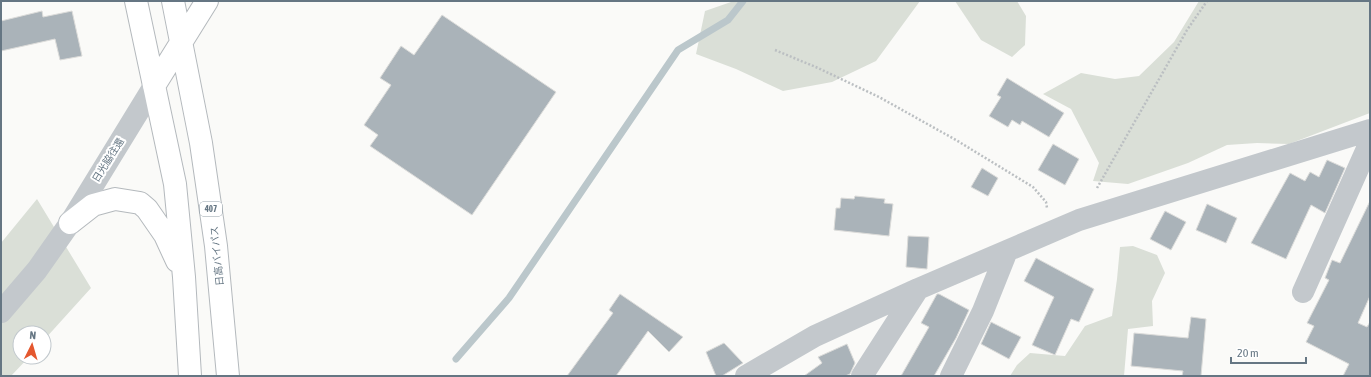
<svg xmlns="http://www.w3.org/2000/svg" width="1371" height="377" viewBox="0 0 1371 377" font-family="'Asap Condensed','Noto Sans JP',sans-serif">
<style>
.green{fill:#dadfd7}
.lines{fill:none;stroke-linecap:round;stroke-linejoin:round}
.stream{stroke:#bbc7cb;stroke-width:7}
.building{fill:#aab3b9;stroke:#dcdcda}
.highway-casing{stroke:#b4b9bd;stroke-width:24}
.path{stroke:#bbbfc2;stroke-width:2.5;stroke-dasharray:2 2;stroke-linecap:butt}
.minor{stroke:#c3c8cc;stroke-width:22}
.highway{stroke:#fff;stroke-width:22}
.labels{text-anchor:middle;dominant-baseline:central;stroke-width:4;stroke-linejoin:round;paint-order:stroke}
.shield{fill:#fff;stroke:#939fa8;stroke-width:1}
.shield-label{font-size:9px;font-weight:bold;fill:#657683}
.street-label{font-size:10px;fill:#657683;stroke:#fff}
</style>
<rect width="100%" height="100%" fill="#fafaf8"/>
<path class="green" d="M 732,1 L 920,1 L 876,61 L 832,82 L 783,91 L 736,69 L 696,54 L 705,11 L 731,2 Z
M 955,1 L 1017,1 L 1026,16 L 1025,45 L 1012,57 L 981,40 Z
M 1199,1 L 1370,1 L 1370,113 L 1289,144 L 1257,143 L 1227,145 L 1188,163 L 1128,184 L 1093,181 L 1099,163 L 1071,109 L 1043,94 L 1081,73 L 1115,79 L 1139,76 L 1174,42 Z
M 37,199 L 91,288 L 44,340 L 44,333 L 20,333 L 20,357 L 29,357 L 11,376 L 1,376 L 1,243 Z
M 1133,246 L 1157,255 L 1165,273 L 1152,301 L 1153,326 L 1128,329 L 1124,376 L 1010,376 L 1017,365 L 1030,353 L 1065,356 L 1085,326 L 1112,316 L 1117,279 L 1120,247 Z"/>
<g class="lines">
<path class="stream" d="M 456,359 L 509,298 L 678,50 L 728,20 L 743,1"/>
</g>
<path class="building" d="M 42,11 L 43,17 L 72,11 L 82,56 L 60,60 L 55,39 L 1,51 L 1,21 Z
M 442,15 L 556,92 L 472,215 L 370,146 L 378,135 L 364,125 L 391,85 L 380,78 L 401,46 L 414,55 Z
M 1007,78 L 1064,113 L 1049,137 L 1022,121 L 1020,125 L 1012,120 L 1008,127 L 989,116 L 1001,97 L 997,95 Z
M 1053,144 L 1079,159 L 1065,185 L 1038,170 Z
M 1327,160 L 1345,168 L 1325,213 L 1311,205 L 1286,259 L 1251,243 L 1290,173 L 1305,181 L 1310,172 L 1319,177 Z
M 982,168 L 998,178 L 988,196 L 971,187 Z
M 855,196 L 885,199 L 884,203 L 893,204 L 889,236 L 834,230 L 836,208 L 840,208 L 841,198 L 854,199 Z
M 1370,201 L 1370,296 L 1358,323 L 1367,327 L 1370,322 L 1370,376 L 1343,376 L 1349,364 L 1306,342 L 1314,326 L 1307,323 L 1329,280 L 1325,278 L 1332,260 L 1340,263 Z
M 1207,204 L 1237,218 L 1226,243 L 1196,230 Z
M 1165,211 L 1186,222 L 1171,250 L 1150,239 Z
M 908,236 L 929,237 L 927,269 L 906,267 Z
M 1036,258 L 1094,289 L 1079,322 L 1071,319 L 1055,355 L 1032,345 L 1054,297 L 1024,281 Z
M 620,294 L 683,337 L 669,352 L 648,331 L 616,376 L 567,376 L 613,313 L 609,310 Z
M 937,294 L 939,294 L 969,310 L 956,338 L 934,376 L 901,376 L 929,327 L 921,323 Z
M 1191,317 L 1206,319 L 1201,376 L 1182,376 L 1183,371 L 1131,366 L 1134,333 L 1188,338 Z
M 991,322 L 1021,337 L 1009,359 L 981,344 Z
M 724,343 L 743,363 L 722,376 L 716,376 L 706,352 Z
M 847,344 L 855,363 L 850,374 L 845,376 L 804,376 L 822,363 L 818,357 Z"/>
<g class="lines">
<defs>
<path id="highway" d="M 136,1 L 175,184 L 184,277 L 190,376
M 173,1 L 201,143 L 216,246 L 228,376
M 154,86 L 207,1
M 70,223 L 93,205 L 115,199 L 140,203 L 147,209 L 165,235 L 177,261"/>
</defs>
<use href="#highway" class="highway-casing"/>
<path class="path" d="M 775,50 L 818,68 L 879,97 L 956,140 L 1033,187 L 1046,202 L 1047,208
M 1097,188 L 1187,30 L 1207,1"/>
<path class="minor" d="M 1303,292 L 1370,142
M 1,312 L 37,270 L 70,223 L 154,86
M 746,376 L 815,336 L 918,289 L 1079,220 L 1370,130
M 862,376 L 918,289
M 951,376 L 983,311 L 1007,251"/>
<use href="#highway" class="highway"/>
</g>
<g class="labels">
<rect class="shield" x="200" y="202" width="22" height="14" rx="3"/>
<g class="shield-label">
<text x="211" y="209">407</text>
</g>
<g class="street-label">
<text transform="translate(108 160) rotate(-58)">日光脇往還</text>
<text transform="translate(217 256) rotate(-96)">日高バイパス</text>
</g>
</g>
<rect width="1371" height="377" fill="none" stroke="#657683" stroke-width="4"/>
<g transform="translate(32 345) rotate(5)"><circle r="19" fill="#ffffff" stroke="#c1c8cd"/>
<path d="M0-3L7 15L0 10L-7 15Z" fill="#e4572e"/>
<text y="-6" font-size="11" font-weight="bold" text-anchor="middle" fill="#657683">N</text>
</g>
<path d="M1231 357v6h75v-6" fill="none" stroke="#657683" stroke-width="2"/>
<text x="1237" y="357" font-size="12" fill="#657683" stroke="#ffffff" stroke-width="3" paint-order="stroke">20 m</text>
</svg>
